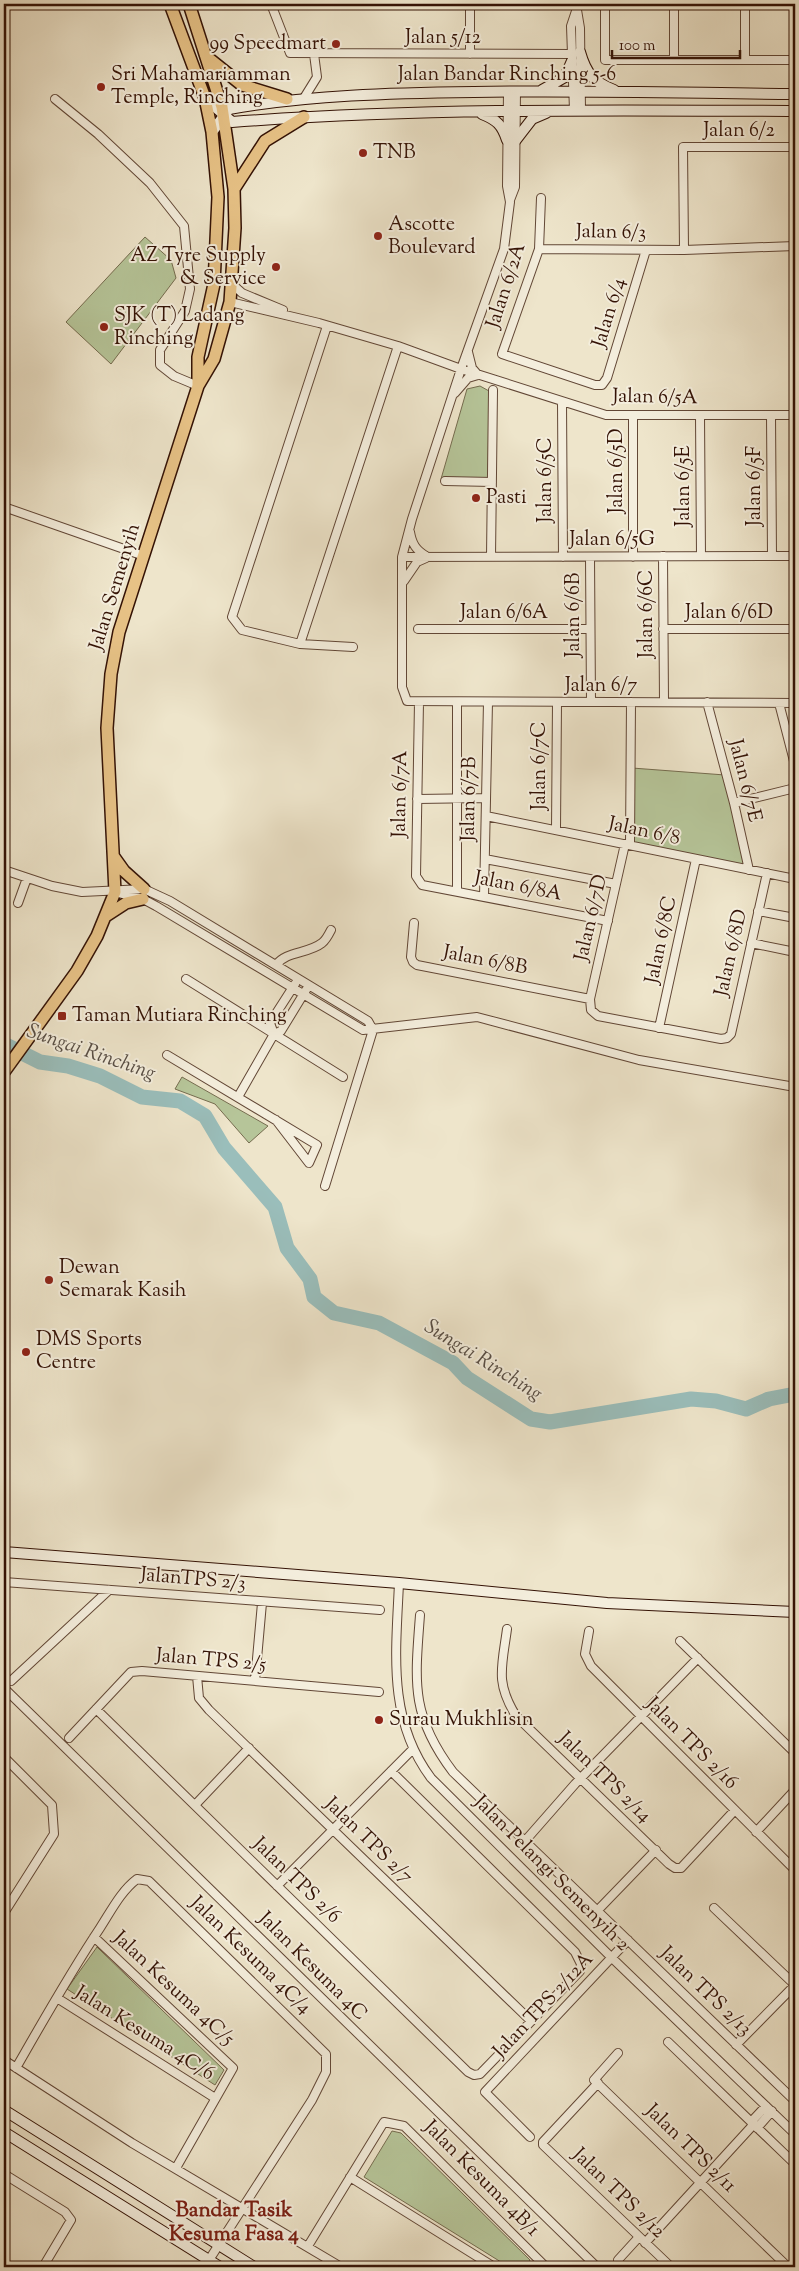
<svg xmlns="http://www.w3.org/2000/svg" width="799" height="2271" viewBox="0 0 799 2271" font-family="'Sorts Mill Goudy',serif">
<style>
.green{fill:#b6c599;stroke:#756c4f}
.lines{fill:none;stroke-linecap:round;stroke-linejoin:round}
.river{stroke:#9abebb;stroke-width:15}
.street-casing{stroke:#624736;stroke-width:10}
.secondary-casing{stroke:#341205;stroke-width:12}
.primary-casing{stroke:#341205;stroke-width:14}
.street{stroke:#f4eedd;stroke-width:8}
.secondary{stroke:#f4eedd;stroke-width:10}
.primary{stroke:#e7c286;stroke-width:11}
.poi-dot{fill:#8f2418;stroke:#f4eedd;stroke-width:2}
.labels{text-anchor:middle;dominant-baseline:central;stroke-width:4;stroke-linejoin:round;paint-order:stroke}
.street-label{font-size:20px;fill:#341205;stroke:#f4eedd}
.poi-label{font-size:20px;fill:#341205;stroke:#f4eedd;text-anchor:start}
.water-label{font-size:21px;font-style:italic;fill:#584e45;stroke:#f4eedd}
.neighbourhood-label{font-size:21px;font-weight:bold;fill:#7a1f14;stroke:#f4eedd}
</style>
<rect width="100%" height="100%" fill="#eee5cb"/>
<filter id="stains"><feTurbulence type="fractalNoise" baseFrequency=".004" numOctaves="4"/><feColorMatrix values="0 0 0 0 .2 0 0 0 0 .09 0 0 0 0 .02 0 0 0 .5 -.17"/></filter>
<radialGradient id="worn" r=".72"><stop offset=".6" stop-color="#630" stop-opacity="0"/><stop offset="1" stop-color="#630" stop-opacity=".3"/></radialGradient>
<path class="green" d="M 145,237 L 171,260 L 176,278 L 111,364 L 66,322 Z
M 480,386 L 489,391 L 489,480 L 441,479 L 467,389 Z
M 632,768 L 725,775 L 747,868 L 631,845 Z
M 182,1077 L 268,1126 L 249,1143 L 215,1104 L 175,1089 Z
M 97,1947 L 224,2070 L 215,2085 L 67,1989 Z
M 392,2131 L 401,2133 L 530,2260 L 526,2267 L 509,2267 L 364,2177 Z"/>
<g class="lines">
<path class="river" d="M 4,1044 L 40,1062 L 68,1066 L 100,1076 L 142,1097 L 180,1101 L 205,1116 L 224,1148 L 275,1207 L 287,1248 L 310,1279 L 314,1297 L 334,1313 L 379,1323 L 453,1363 L 467,1378 L 531,1419 L 550,1422 L 691,1399 L 716,1401 L 746,1409 L 769,1399 L 795,1394"/>
<defs>
<path id="street" d="M 271,4 L 290,53 L 572,54
M 576,4 L 580,28 L 581,110
M 605,4 L 605,60 L 795,60
M 745,4 L 745,60
M 470,54 L 470,4
M 674,60 L 674,4
M 508,91 L 507,186 L 510,202 L 504,249 L 461,369 L 412,519 L 402,557 L 402,687 L 407,701 L 795,703
M 304,98 L 317,77 L 314,54
M 55,99 L 98,134 L 150,183 L 184,226 L 190,289 L 185,311 L 160,350 L 160,365 L 174,376 L 198,386
M 574,110 L 571,26 L 576,11
M 541,198 L 539,249 L 502,354 L 595,385 L 602,385 L 607,378 L 646,250
M 510,200 L 515,187 L 516,91
M 539,249 L 684,250 L 795,246
M 684,250 L 683,147 L 795,147
M 232,284 L 242,293 L 283,310
M 230,302 L 319,323 L 398,346 L 461,369 L 606,415 L 795,415
M 327,326 L 232,617 L 242,630 L 300,644 L 353,647
M 468,352 L 472,368 L 478,375
M 455,393 L 468,378 L 478,375
M 562,402 L 563,557
M 700,415 L 701,556
M 771,415 L 772,556
M 445,481 L 492,482
M 4,507 L 144,556
M 410,532 C 412,544 416,550 426,556
M 663,556 L 664,702
M 402,557 L 795,556
M 491,557 L 493,390
M 590,557 L 591,702
M 633,557 L 633,415
M 404,581 L 417,562 L 426,558
M 418,629 L 590,629
M 663,629 L 795,629
M 300,644 L 398,346
M 419,702 L 416,876 L 422,885 L 608,921
M 707,702 L 734,803 L 749,870
M 779,703 L 795,765
M 417,799 L 486,798
M 734,803 L 795,788
M 486,816 L 795,879
M 556,830 L 557,702
M 625,844 L 590,999 L 591,1010 L 598,1016 L 721,1039 L 727,1038 L 731,1034 L 767,873
M 630,845 L 631,702
M 485,859 L 616,884
M 4,870 L 52,886 L 82,892 L 144,889 L 170,901 L 368,1021 L 373,1030 L 325,1186
M 457,891 L 457,702
M 115,892 L 143,899 L 156,906 L 363,1030 L 477,1017 L 639,1060 L 795,1087
M 484,897 L 488,702
M 18,903 L 27,878
M 758,911 L 795,918
M 414,923 L 411,957 L 413,962 L 417,965 L 590,999
M 751,943 L 795,952
M 276,965 C 286,951 308,954 322,943 C 326,940 329,934 331,930
M 186,979 L 343,1077
M 295,984 L 270,1023 L 274,1034 L 281,1031 L 306,990
M 659,1028 L 696,859
M 167,1055 C 217,1085 267,1115 317,1145 L 309,1163 L 276,1120
M 238,1097 L 274,1034
M 4,1582 L 380,1610
M 399,1583 C 396,1652 387,1719 431,1778 L 612,1958 L 795,2134
M 420,1615 C 415,1682 410,1715 453,1772 L 795,2101
M 507,1629 C 502,1667 495,1682 516,1716 L 669,1864 L 675,1868 L 681,1868 L 735,1810
M 589,1631 L 585,1654 L 591,1666 L 795,1870
M 680,1641 L 795,1753
M 197,1676 L 199,1698 L 209,1710 L 531,2021
M 11,1681 L 109,1590
M 255,1681 L 262,1603
M 4,1688 L 597,2267
M 96,1709 L 468,2072 L 474,2075 L 480,2074 L 580,1971 L 581,1964 L 575,1952 L 391,1771
M 69,1738 L 131,1672 L 142,1671 L 379,1692
M 4,1757 L 52,1805 L 54,1834 L 4,1913
M 195,1805 L 249,1748
M 756,1832 L 795,1790
M 525,1841 L 575,1784 L 698,1658
M 277,1886 L 413,1749
M 714,1908 L 795,1985
M 597,1911 L 656,1850
M 94,1937 L 233,2068 L 176,2168
M 57,1998 L 215,2098
M 668,2042 L 795,2164
M 736,2045 L 795,1985
M 618,2053 L 594,2080 L 788,2267
M 4,2060 L 132,2143 L 341,2267
M 16,2068 C 43,2021 70,1973 100,1928 C 111,1911 121,1891 137,1879 L 149,1881 L 326,2054 L 326,2072 L 312,2100 L 209,2260
M 598,2083 L 543,2142 L 543,2145 L 671,2267
M 751,2122 L 766,2106
M 757,2128 L 772,2111
M 530,2137 L 485,2092 L 628,1940
M 4,2174 L 65,2212 L 71,2220 L 43,2267
M 350,2177 L 494,2267
M 645,2243 L 754,2124
M 308,2246 L 384,2122 L 404,2126 L 546,2267
M 618,2260 L 639,2237"/>
<path id="secondary" d="M 580,52 C 586,73 593,82 614,90
M 542,90 L 565,77 L 572,61
M 205,98 L 232,122 C 420,108 607,110 795,111
M 482,114 C 497,120 502,125 507,140
M 212,132 L 229,109 C 310,95 392,93 474,92 C 581,90 688,93 795,94
M 515,141 L 532,119 L 546,113
M 4,1552 L 399,1583 L 607,1603 L 795,1612
M 4,2110 L 254,2267
M 4,2132 L 220,2267"/>
<path id="primary" d="M 170,4 L 205,98 L 212,132 L 218,197 L 214,284 L 198,357 L 198,385
M 207,57 L 242,85 L 287,99
M 234,189 L 265,141 L 304,117
M 114,857 L 124,871 L 144,889
M 106,916 L 126,903 L 143,899
M 4,1072 L 77,971 L 97,936 L 115,892 L 107,728 L 111,674 L 119,632 L 198,386 L 214,359 L 230,302 L 235,228 L 234,189 L 222,107 L 189,4"/>
</defs>
<use href="#street" class="street-casing"/>
<use href="#secondary" class="secondary-casing"/>
<use href="#primary" class="primary-casing"/>
<use href="#street" class="street"/>
<use href="#secondary" class="secondary"/>
<use href="#primary" class="primary"/>
</g>
<g class="poi-dot">
<circle cx="336" cy="44" r="5"/>
<circle cx="101" cy="87" r="5"/>
<circle cx="363" cy="153" r="5"/>
<circle cx="378" cy="236" r="5"/>
<circle cx="276" cy="267" r="5"/>
<circle cx="104" cy="327" r="5"/>
<circle cx="476" cy="498" r="5"/>
<rect x="57" y="1011" width="10" height="10" rx="2.5"/>
<circle cx="49" cy="1280" r="5"/>
<circle cx="26" cy="1352" r="5"/>
<circle cx="379" cy="1720" r="5"/>
</g>
<g class="labels">
<g class="street-label">
<text x="443" y="38">Jalan 5/12</text>
<text x="507" y="75">Jalan Bandar Rinching 5-6</text>
<text x="739" y="131">Jalan 6/2</text>
<text transform="translate(611 233) rotate(1)">Jalan 6/3</text>
<text transform="translate(507 286) rotate(-72)">Jalan 6/2A</text>
<text transform="translate(610 313) rotate(-73)">Jalan 6/4</text>
<text transform="translate(655 398) rotate(1)">Jalan 6/5A</text>
<text transform="translate(617 471) rotate(-90)">Jalan 6/5D</text>
<text transform="translate(546 480) rotate(-90)">Jalan 6/5C</text>
<text transform="translate(684 486) rotate(-90)">Jalan 6/5E</text>
<text transform="translate(755 486) rotate(-90)">Jalan 6/5F</text>
<text x="612" y="540">Jalan 6/5G</text>
<text transform="translate(116 587) rotate(-73)">Jalan Semenyih</text>
<text x="504" y="613">Jalan 6/6A</text>
<text x="729" y="613">Jalan 6/6D</text>
<text transform="translate(647 614) rotate(-90)">Jalan 6/6C</text>
<text transform="translate(574 615) rotate(-90)">Jalan 6/6B</text>
<text x="601" y="686">Jalan 6/7</text>
<text transform="translate(540 766) rotate(-90)">Jalan 6/7C</text>
<text transform="translate(744 781) rotate(76)">Jalan 6/7E</text>
<text transform="translate(401 794) rotate(-89)">Jalan 6/7A</text>
<text transform="translate(470 799) rotate(-89)">Jalan 6/7B</text>
<text transform="translate(644 832) rotate(12)">Jalan 6/8</text>
<text transform="translate(518 887) rotate(11)">Jalan 6/8A</text>
<text transform="translate(592 918) rotate(-77)">Jalan 6/7D</text>
<text transform="translate(662 940) rotate(-78)">Jalan 6/8C</text>
<text transform="translate(732 953) rotate(-77)">Jalan 6/8D</text>
<text transform="translate(485 961) rotate(11)">Jalan 6/8B</text>
<text transform="translate(193 1580) rotate(5)">JalanTPS 2/3</text>
<text transform="translate(211 1661) rotate(5)">Jalan TPS 2/5</text>
<text transform="translate(691 1744) rotate(45)">Jalan TPS 2/16</text>
<text transform="translate(604 1778) rotate(44)">Jalan TPS 2/14</text>
<text transform="translate(368 1841) rotate(44)">Jalan TPS 2/7</text>
<text transform="translate(551 1874) rotate(45)">Jalan Pelangi Semenyih 2</text>
<text transform="translate(296 1881) rotate(44)">Jalan TPS 2/6</text>
<text transform="translate(250 1956) rotate(44)">Jalan Kesuma 4C/4</text>
<text transform="translate(312 1967) rotate(45)">Jalan Kesuma 4C</text>
<text transform="translate(173 1989) rotate(43)">Jalan Kesuma 4C/5</text>
<text transform="translate(705 1992) rotate(44)">Jalan TPS 2/13</text>
<text transform="translate(544 2006) rotate(-47)">Jalan TPS 2/12A</text>
<text transform="translate(144 2034) rotate(32)">Jalan Kesuma 4C/6</text>
<text transform="translate(690 2149) rotate(44)">Jalan TPS 2/11</text>
<text transform="translate(481 2179) rotate(45)">Jalan Kesuma 4B/1</text>
<text transform="translate(618 2194) rotate(44)">Jalan TPS 2/12</text>
</g>
<g class="poi-label">
<text x="326" y="44" text-anchor="end">99 Speedmart</text>
<text x="111" y="75">Sri Mahamariamman<tspan x="111" dy="23">Temple, Rinching</tspan></text>
<text x="373" y="153">TNB</text>
<text x="388" y="225">Ascotte<tspan x="388" dy="23">Boulevard</tspan></text>
<text x="266" y="256" text-anchor="end">AZ Tyre Supply<tspan x="266" dy="23">&amp; Service</tspan></text>
<text x="114" y="316">SJK (T) Ladang<tspan x="114" dy="23">Rinching</tspan></text>
<text x="486" y="498">Pasti</text>
<text x="72" y="1016">Taman Mutiara Rinching</text>
<text x="59" y="1268">Dewan<tspan x="59" dy="23">Semarak Kasih</tspan></text>
<text x="36" y="1340">DMS Sports<tspan x="36" dy="23">Centre</tspan></text>
<text x="389" y="1720">Surau Mukhlisin</text>
</g>
<g class="water-label">
<text transform="translate(91 1053) rotate(19)">Sungai Rinching</text>
<text transform="translate(483 1361) rotate(32)">Sungai Rinching</text>
</g>
<g class="neighbourhood-label">
<text x="234" y="2211">Bandar Tasik<tspan x="234" dy="24">Kesuma Fasa 4</tspan></text>
</g>
</g>
<rect width="799" height="2271" fill="none" stroke="#eee5cb" stroke-width="20"/>
<rect x="5" y="5" width="789" height="2261" fill="none" stroke="#341205" stroke-width="2.5"/>
<rect x="10" y="10" width="779" height="2251" fill="none" stroke="#341205"/>
<path d="M612 50v8h128v-8" fill="none" stroke="#341205" stroke-width="2.5"/>
<text x="619" y="50" font-size="15" fill="#341205" stroke="#f4eedd" stroke-width="4" paint-order="stroke">100 m</text>
<rect width="100%" height="100%" filter="url(#stains)"/>
<rect width="100%" height="100%" fill="url(#worn)"/>
</svg>
